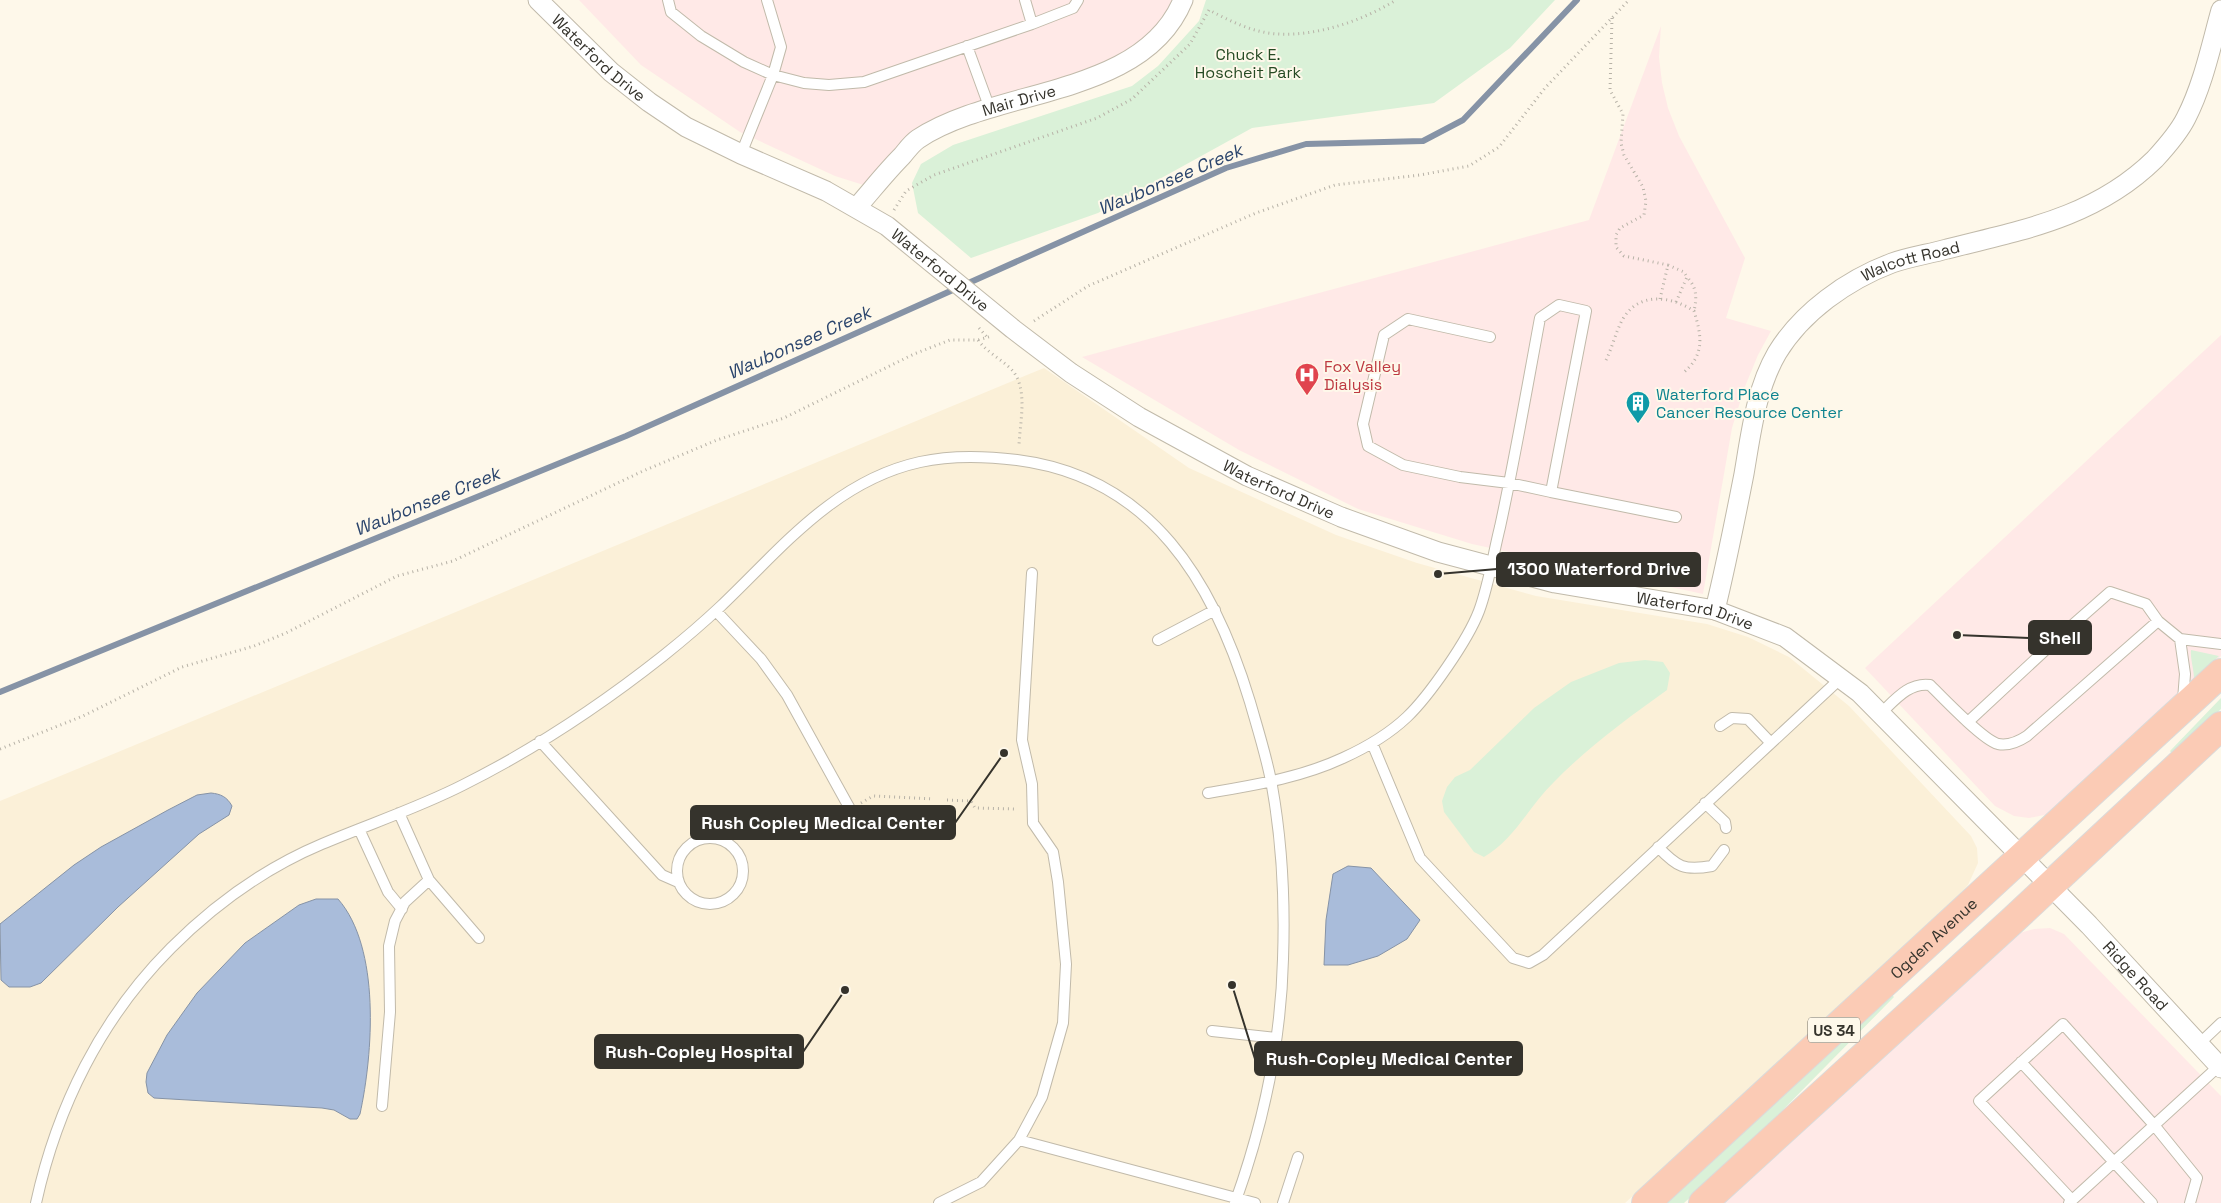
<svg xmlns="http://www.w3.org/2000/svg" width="2221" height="1203" viewBox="0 0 2221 1203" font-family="'Space Grotesk',sans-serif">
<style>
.commercial{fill:#ffe9e7}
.built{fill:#fbf0d8}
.green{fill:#daf1d8}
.water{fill:#a9bcda;stroke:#8693a6}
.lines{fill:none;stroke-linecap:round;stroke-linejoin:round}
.stream{stroke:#8693a6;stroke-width:6}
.service-casing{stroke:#c1baaa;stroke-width:12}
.minor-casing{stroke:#c1baaa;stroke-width:21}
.primary-casing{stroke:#dbdad9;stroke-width:30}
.path{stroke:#b7b2a7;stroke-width:3;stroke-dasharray:1 4;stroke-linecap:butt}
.service{stroke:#fff;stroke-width:10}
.minor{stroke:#fff;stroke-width:19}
.primary{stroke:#fbcbb5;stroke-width:28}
.labels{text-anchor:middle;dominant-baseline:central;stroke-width:4;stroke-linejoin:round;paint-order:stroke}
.shield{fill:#fef8ea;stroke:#716e65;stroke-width:1}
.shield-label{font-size:15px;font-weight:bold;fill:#35332c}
.park-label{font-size:16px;fill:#264a23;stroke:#fef8ea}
.street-label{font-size:16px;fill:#35332c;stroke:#fef8ea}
.health-label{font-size:16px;fill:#be3a42;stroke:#fef8ea;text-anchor:start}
.culture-label{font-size:16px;fill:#0d838f;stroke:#fef8ea;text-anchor:start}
.water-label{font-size:18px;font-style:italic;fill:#2a446c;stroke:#fef8ea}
.leader{fill:none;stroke:#35332c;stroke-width:2}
.callout-dot{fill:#35332c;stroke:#fef8ea;stroke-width:2}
.callout{fill:#35332c;stroke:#35332c;stroke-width:2}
.callout-label{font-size:18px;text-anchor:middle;font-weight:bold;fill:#fff}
</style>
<rect width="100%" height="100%" fill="#fef8ea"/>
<path class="commercial" d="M 579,0 L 1175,0 L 1152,35 L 1122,64 L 947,122 L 873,188 L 835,176 L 740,132 L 641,65 Z
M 1661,26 L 1659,57 L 1662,83 L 1668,108 L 1679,136 L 1745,258 L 1726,318 L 1771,331 L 1758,355 L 1744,389 L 1732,428 L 1703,594 L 1472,544 L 1358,509 L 1239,450 L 1082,357 L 1589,220 Z
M 2221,335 L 2221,656 L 2049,814 L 2029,818 L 2014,816 L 1995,806 L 1865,668 Z
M 2050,928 L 2064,934 L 2221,1096 L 2221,1203 L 1721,1203 L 2016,934 L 2034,929 Z"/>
<path class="built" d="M 1044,368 L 1189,468 L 1336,535 L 1417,563 L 1536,596 L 1707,624 L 1748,637 L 1789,657 L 1849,706 L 1971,836 L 1977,848 L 1978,863 L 1968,885 L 1933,923 L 1625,1203 L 0,1203 L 0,801 Z"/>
<path class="green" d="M 1206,0 L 1555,0 L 1510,48 L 1434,103 L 1252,128 L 1098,213 L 971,258 L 918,213 L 912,183 L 921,164 L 953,145 L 1132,86 L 1158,66 L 1199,21 Z
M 2191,650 L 2219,656 L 2194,679 C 2194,669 2190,658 2191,650 Z
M 1645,660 L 1663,662 L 1670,673 L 1667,690 C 1628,718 1588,747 1554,782 C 1529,806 1515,839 1484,857 L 1474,852 L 1444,812 L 1442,801 L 1447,787 L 1455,777 L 1470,770 L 1534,708 L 1571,682 L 1619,663 Z
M 2221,698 L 2221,709 L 2173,755 L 2170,751 Z
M 1891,994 L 1894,997 L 1759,1134 L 1684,1203 L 1663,1203 Z"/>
<path class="water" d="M 211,793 C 221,794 227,797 232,806 L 229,815 L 199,834 L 118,907 L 41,983 L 30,987 L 9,987 L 1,980 L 0,924 L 74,865 L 101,847 L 168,810 L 197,795 Z
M 1348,866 L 1371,868 L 1420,920 L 1407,939 L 1378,956 L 1348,965 L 1324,965 L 1326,920 L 1333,874 Z
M 316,899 L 338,899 C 381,948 373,1054 360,1114 L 357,1119 L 350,1119 L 334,1110 L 322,1108 L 154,1098 L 148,1093 L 146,1082 L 147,1073 L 167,1035 L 197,993 L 245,943 L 299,905 Z"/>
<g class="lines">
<path class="stream" d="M 0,692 L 626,436 L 1226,168 L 1306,144 L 1423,141 L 1463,120 L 1577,0"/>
<defs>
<path id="service" d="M 668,0 L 671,12 L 701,36 L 744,62 L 773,75 L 804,83 L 829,85 L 864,82 L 1032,24 L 1073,8 L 1078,0
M 1025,0 L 1032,24
M 967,46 L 990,109
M 741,154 L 773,75 L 781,47 L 767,0
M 1490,337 L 1408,319 L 1384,335 L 1363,424 L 1368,446 L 1403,465 L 1460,477 L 1509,483 L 1551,492
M 716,611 L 761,659 L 787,695 L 860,827
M 2069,628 L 2110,592 L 2146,604 L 2158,621
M 2180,639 L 2185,674 L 2183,700
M 1158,640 L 1215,610
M 1880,714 C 1895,700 1909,682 1930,685 C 1942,697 1983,740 1998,744 C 2009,746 2018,742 2027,736 L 2158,621 L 2180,639 L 2221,644
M 1969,721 L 2053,643
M 1720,726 L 1732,718 L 1748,719 L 1770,742
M 540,741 L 662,875 L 678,882
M 1372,743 L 1420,858 L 1513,958 L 1529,963 L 1543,955 L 1841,678
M 1208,793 C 1254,785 1300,778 1343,758 C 1365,748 1389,734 1407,717 C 1429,696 1468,640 1479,611 C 1489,584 1493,555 1500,527 C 1515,458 1527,388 1540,318 L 1559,305 L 1586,311 L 1551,492 L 1676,517
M 1705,803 L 1725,822 L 1726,828
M 359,829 L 388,892 L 402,909
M677 871a33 33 0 1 1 66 0a33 33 0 1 1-66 0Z
M 1658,847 C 1677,867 1684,871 1712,866 L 1724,850
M 429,880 L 479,938
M 1212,1031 L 1276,1038
M 2199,1044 L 2221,1023
M 2021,1062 L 2152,1203
M 382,1106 L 390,1012 L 389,946 L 395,921 L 405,902 L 429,880 L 399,813
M 1019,1140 L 1255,1203
M 2072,1200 L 1979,1101 L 2063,1024 L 2154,1125 L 2197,1178 L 2190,1203
M 36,1203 C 57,1107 101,1018 171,948 C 215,904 265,868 322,844 C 369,824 418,808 463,785 C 533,750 601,705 663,656 C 683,640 702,624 721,606 C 781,549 834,481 920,462 C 951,455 985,456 1017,460 C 1152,477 1214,583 1250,702 C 1258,730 1267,758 1272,786 C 1282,842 1285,902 1283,959 C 1281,1042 1263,1125 1235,1203
M 939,1203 L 981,1182 L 1019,1140 L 1042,1097 L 1063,1023 L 1066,964 L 1058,882 L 1053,852 L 1033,823 L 1032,784 L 1022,740 L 1032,573
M 1283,1203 L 1298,1157
M 2069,1203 L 2219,1066"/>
<g id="minor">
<path id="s1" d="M 538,0 L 611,72 L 649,102 L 686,127 L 741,154 L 826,191 L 887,226 L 1013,329 L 1071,373 L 1139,417 L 1247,476 L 1341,517 L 1438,552 L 1555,583 L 1715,610 L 1785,637 L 1860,693 L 2089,925 L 2221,1068"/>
<path id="s2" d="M 857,207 C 872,190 886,172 902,156 C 907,150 912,143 918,139 C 996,87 1143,98 1183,0"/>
<path id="s3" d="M 1715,610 C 1726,565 1735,520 1744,474 C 1751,433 1756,389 1777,353 C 1802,312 1847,280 1892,263 C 1909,257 1929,254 1947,249 C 2023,230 2096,217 2155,159 C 2166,147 2179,132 2186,118 C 2203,85 2211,46 2221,10"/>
</g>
<g id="primary">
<path id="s4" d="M 1646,1203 L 2221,673"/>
<path d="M 1703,1203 L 2012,921 L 2221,726"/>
</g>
</defs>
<use href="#service" class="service-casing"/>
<use href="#minor" class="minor-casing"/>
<use href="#primary" class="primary-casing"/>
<path class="path" d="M 1612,18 L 1610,90 L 1623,114 L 1621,143 L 1624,155 L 1643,187 L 1646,201 L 1644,215 L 1620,228 L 1616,235 L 1616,247 L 1624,256 L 1668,265
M 894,210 L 906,191 L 934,175 L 1097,118 L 1132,99 L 1190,44 L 1209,10 C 1230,21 1254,33 1278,34 C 1318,36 1362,21 1396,0
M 1660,299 L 1668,265 L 1684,272 L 1687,277
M 1676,302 L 1687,277 C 1697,288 1697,297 1694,311
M 1034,321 L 1088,286 L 1256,213 L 1335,185 L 1420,175 L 1469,166 L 1499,147 L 1545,88 L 1629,0
M 979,328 L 987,337
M 978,340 C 987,352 999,358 1010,368 C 1029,386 1020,421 1019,445
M 1606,360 C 1613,346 1616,330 1624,317 C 1641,291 1673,297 1694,311 C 1702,337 1705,355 1682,374
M 0,749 L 83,716 L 182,667 L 254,646 L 286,633 L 397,576 L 453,561 L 643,471 L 717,440 L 784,418 L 914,354 L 950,340 L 978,340 L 992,336
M 947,800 L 971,801 L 975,808 L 1014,809
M 861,803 L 873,796 L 934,799"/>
<use href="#service" class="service"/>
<use href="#minor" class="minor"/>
<use href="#primary" class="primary"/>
</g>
<defs>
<symbol id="hospital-pin" viewBox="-11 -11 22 30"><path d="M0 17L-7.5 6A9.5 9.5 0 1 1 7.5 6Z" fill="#e0444e" stroke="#fef8ea"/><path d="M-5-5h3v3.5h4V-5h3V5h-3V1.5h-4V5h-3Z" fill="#fff"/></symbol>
<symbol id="building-pin" viewBox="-11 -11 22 30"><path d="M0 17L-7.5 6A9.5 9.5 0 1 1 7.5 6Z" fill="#0f9aa8" stroke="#fef8ea"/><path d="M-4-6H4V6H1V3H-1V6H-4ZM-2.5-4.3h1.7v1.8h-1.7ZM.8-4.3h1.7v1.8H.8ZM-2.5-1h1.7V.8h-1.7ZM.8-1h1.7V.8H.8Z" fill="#fff"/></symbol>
</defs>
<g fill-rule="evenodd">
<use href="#hospital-pin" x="1293" y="361" width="28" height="38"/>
<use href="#building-pin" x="1624" y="389" width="28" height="38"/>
</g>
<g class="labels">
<rect class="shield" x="1808" y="1017.5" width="52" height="25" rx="4"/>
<g class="shield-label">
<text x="1834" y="1030">US 34</text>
</g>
<g class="park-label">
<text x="1248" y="54">Chuck E.<tspan x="1248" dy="18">Hoscheit Park</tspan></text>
</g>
<g class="street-label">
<text stroke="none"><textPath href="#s1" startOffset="84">Waterford Drive</textPath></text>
<text stroke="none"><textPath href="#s2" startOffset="200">Mair Drive</textPath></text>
<text stroke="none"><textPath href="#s3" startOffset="432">Walcott Road</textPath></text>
<text stroke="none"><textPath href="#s1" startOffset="489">Waterford Drive</textPath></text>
<text stroke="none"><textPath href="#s1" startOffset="894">Waterford Drive</textPath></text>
<text stroke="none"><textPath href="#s1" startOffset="1329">Waterford Drive</textPath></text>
<text stroke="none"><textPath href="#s4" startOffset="391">Ogden Avenue</textPath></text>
<text stroke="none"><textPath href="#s1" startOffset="1912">Ridge Road</textPath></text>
</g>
<g class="health-label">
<text x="1324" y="366">Fox Valley<tspan x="1324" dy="18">Dialysis</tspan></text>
</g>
<g class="culture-label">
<text x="1656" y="394">Waterford Place<tspan x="1656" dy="18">Cancer Resource Center</tspan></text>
</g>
<g class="water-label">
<text transform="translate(1170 179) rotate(-23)">Waubonsee Creek</text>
<text transform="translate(799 342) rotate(-24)">Waubonsee Creek</text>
<text transform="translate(427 501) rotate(-22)">Waubonsee Creek</text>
</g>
</g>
<path class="leader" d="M1438 574L1497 569M1957 635L2029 638M1004 753L955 823M845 990L803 1052M1232 985L1255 1059"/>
<g class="callout-dot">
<circle cx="1438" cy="574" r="5"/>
<circle cx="1957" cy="635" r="5"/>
<circle cx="1004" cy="753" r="5"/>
<circle cx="845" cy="990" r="5"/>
<circle cx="1232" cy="985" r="5"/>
</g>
<g class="callout">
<rect x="1497" y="553" width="203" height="33" rx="5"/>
<rect x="2029" y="621" width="62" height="33" rx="5"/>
<rect x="691" y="806" width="264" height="33" rx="5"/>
<rect x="595" y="1035" width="208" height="33" rx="5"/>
<rect x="1255" y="1042" width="267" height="33" rx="5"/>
</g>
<g class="callout-label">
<text x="1599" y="575">1300 Waterford Drive</text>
<text x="2060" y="644">Shell</text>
<text x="823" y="829">Rush Copley Medical Center</text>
<text x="699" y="1058">Rush-Copley Hospital</text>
<text x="1389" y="1065">Rush-Copley Medical Center</text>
</g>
</svg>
